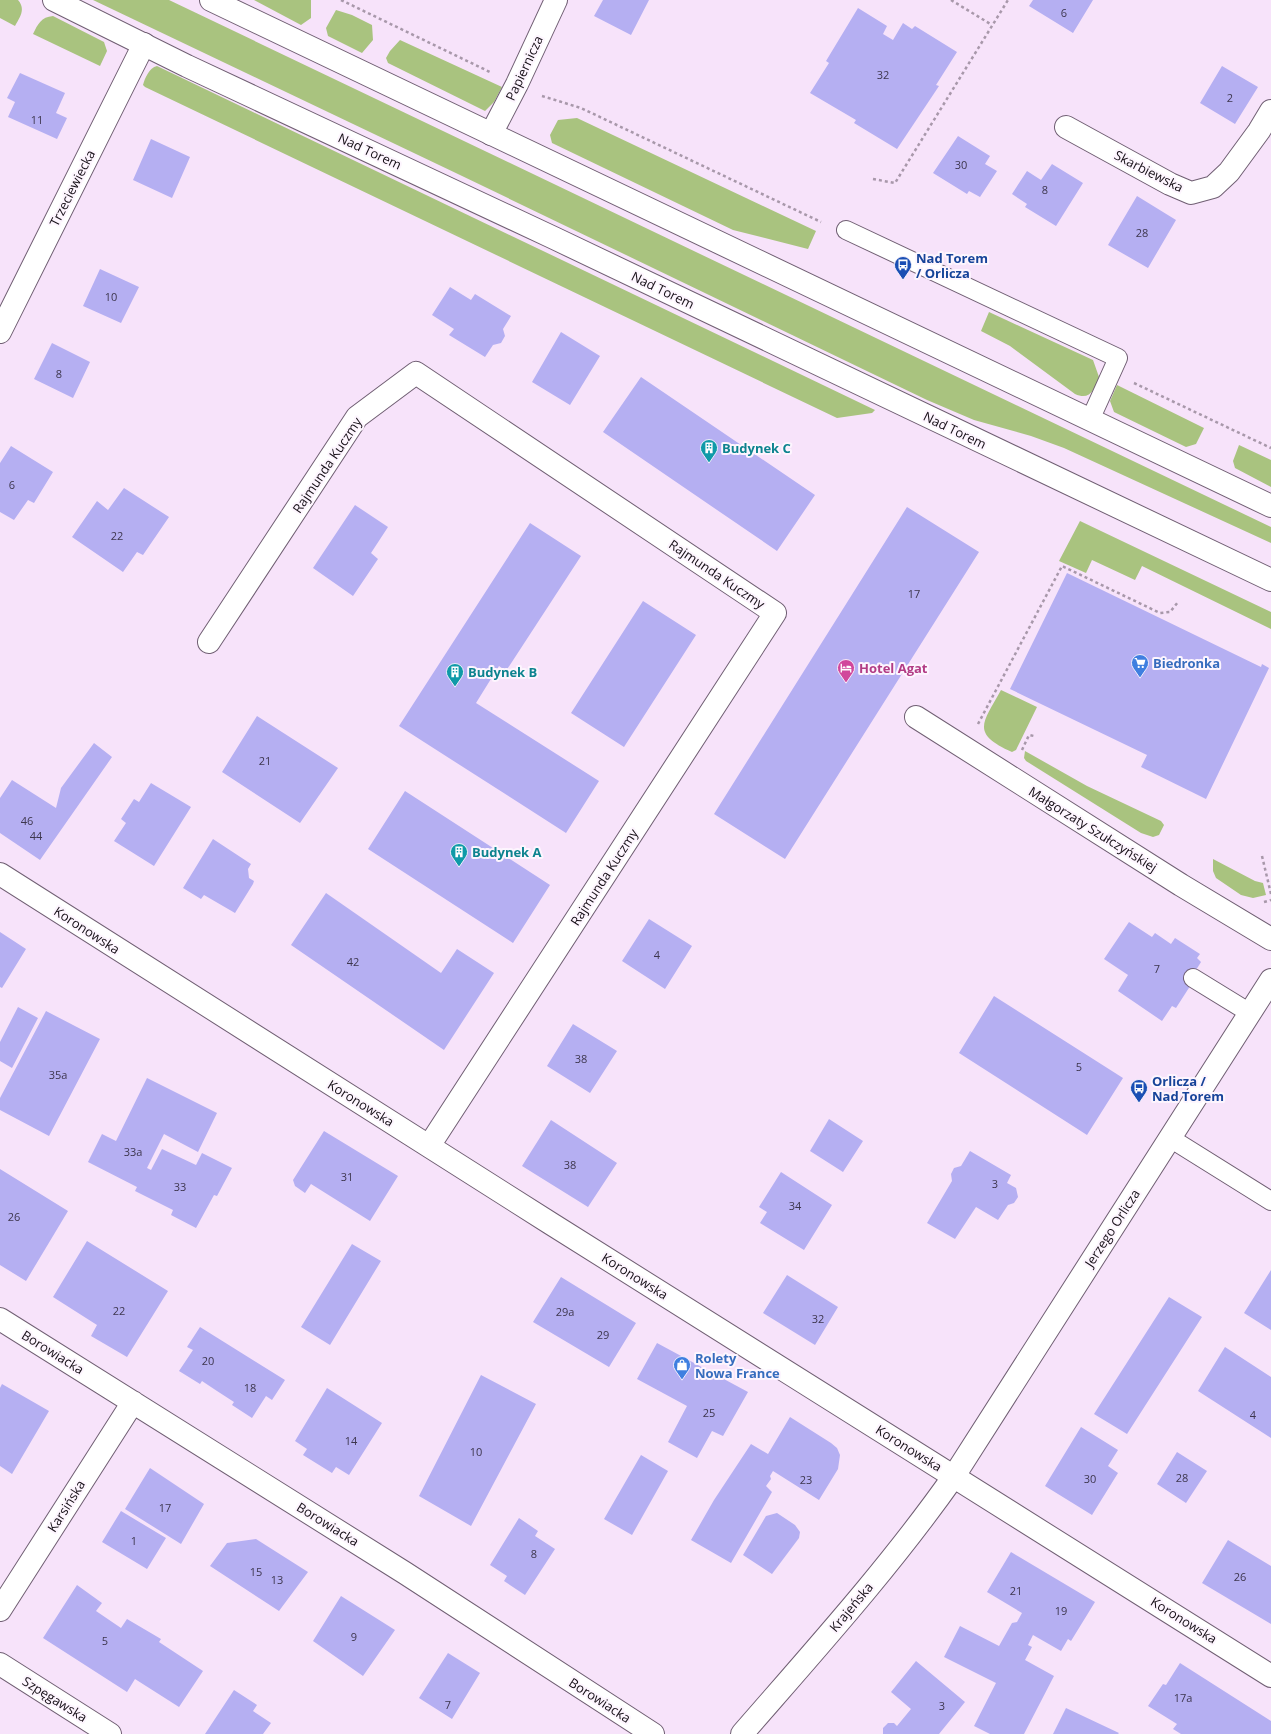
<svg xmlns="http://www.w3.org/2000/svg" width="1271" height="1734" viewBox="0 0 1271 1734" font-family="'Open Sans',sans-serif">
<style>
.green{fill:#a9c37f}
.building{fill:#b5aff2}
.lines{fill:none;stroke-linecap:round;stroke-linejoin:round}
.service-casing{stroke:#705f73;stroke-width:20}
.minor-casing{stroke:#705f73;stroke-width:24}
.secondary-casing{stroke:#705f73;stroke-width:24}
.path{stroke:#a898aa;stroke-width:2.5;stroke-dasharray:3 3;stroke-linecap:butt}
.service{stroke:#fff;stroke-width:18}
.minor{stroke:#fff;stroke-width:22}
.secondary{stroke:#fff;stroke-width:22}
.labels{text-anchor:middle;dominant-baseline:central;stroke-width:4;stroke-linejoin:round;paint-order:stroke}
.number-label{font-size:11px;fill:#3d364d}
.street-label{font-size:13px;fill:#150e16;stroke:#fdf5fe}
.transit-label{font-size:13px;font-weight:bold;fill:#164399;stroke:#fdf5fe;text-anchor:start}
.culture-label{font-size:13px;font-weight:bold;fill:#0d838f;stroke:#fdf5fe;text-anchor:start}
.shop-label{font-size:13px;font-weight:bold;fill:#366cbe;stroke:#fdf5fe;text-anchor:start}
.hotel-label{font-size:13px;font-weight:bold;fill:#b23c85;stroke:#fdf5fe;text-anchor:start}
</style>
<rect width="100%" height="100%" fill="#f7e3fa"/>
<path class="green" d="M 0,0 L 18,0 C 26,9 20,17 15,26 L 0,18 Z
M 93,0 L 169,0 L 1271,527 L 1271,543 L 1064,448 L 1031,436 L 974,420 L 927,400 L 460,175 Z
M 254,0 L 311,0 L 311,18 L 301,25 Z
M 336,10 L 352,15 L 372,25 L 373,40 L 362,53 L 328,36 L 326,28 Z
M 53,16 L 104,42 L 107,51 L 100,66 L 33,34 C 38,24 41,17 53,16 Z
M 400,40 L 502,87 L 494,102 L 485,111 L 388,63 L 386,58 L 390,51 Z
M 157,66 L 875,410 L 872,413 L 837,418 L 145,87 L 143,85 C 145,78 149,68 157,66 Z
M 577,118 L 816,231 L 808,249 L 733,230 L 552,143 L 550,135 L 558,120 Z
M 989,312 L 1093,360 L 1099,377 C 1095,389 1090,401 1075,394 L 1010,346 L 981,331 Z
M 1117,385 L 1204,428 L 1196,444 L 1186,447 L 1114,412 L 1110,401 Z
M 1239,445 L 1271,460 L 1271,487 L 1235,468 L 1233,461 Z
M 1080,521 L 1271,612 L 1271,629 L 1142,566 L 1135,580 L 1092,560 L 1086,573 L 1059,561 Z
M 1001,690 L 1037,707 L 1016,750 L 1012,752 C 970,733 983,723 1001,690 Z
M 1025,751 L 1087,786 L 1161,821 L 1164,825 L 1159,835 L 1153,837 L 1141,833 L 1026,761 L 1024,758 Z
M 1213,859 L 1255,881 L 1263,883 L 1266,895 L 1253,898 L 1241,895 L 1216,878 L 1213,871 Z"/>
<path class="building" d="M 603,0 L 649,0 L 631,35 L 594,16 Z
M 1033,0 L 1093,0 L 1073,33 L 1029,6 Z
M 858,8 L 887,26 L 883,34 L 893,40 L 903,23 L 912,29 L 915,26 L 957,52 L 936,85 L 939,86 L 897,149 L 854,123 L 856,120 L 810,93 L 829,63 L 826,61 Z
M 1222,66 L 1258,87 L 1235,124 L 1200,103 Z
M 20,73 L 65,93 L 56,113 L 67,118 L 57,139 L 8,117 L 15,102 L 7,98 Z
M 958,136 L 990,156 L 985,164 L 997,171 L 980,197 L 969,191 L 967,194 L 933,173 Z
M 151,139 L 190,157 L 172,198 L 133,180 Z
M 1052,164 L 1083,183 L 1056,226 L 1025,207 L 1027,204 L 1012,194 L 1027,171 L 1041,180 Z
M 1137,196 L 1176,220 L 1148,268 L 1108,245 Z
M 100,269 L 139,287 L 121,323 L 83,306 Z
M 450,287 L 471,300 L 475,294 L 511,316 L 503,329 L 505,336 L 501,343 L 493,345 L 485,357 L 449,335 L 454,329 L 432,315 Z
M 561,332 L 600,356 L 570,405 L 532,382 Z
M 52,343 L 90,362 L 73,398 L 34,379 Z
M 641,377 L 815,495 L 777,551 L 603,432 Z
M 11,446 L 53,472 L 34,503 L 28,500 L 14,520 L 0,512 L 0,463 Z
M 124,488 L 169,517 L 143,555 L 137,552 L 123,572 L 72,537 L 97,501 L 108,510 Z
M 355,505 L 388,527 L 371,553 L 378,559 L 353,596 L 313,568 Z
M 907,507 L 979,552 L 785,859 L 714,814 Z
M 530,523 L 581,556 L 506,671 L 499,666 L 476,703 L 599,781 L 566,833 L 399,726 Z
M 1067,573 L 1261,667 L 1262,664 L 1269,668 L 1206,799 L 1141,767 L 1147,755 L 1010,689 Z
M 643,601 L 696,635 L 624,747 L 571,713 Z
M 257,716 L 338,768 L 300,823 L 222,772 Z
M 94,743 L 112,757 L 40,860 L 0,833 L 0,798 L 12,780 L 56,808 L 61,788 Z
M 151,783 L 191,807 L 154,866 L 114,841 L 126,823 L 121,819 L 134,799 L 139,802 Z
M 405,791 L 550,885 L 513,943 L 368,849 Z
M 213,839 L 251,864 L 248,869 L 249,878 L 254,881 L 253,884 L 235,913 L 204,895 L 201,899 L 183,888 Z
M 326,893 L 441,973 L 457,949 L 494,973 L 444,1050 L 291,945 Z
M 649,919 L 692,946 L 665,989 L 622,961 Z
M 1129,922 L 1152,937 L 1155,933 L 1171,944 L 1175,938 L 1200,954 L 1197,958 L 1201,962 L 1191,978 L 1194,980 L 1176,1008 L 1172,1006 L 1162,1021 L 1118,991 L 1128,975 L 1104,959 Z
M 0,932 L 26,949 L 2,988 L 0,987 Z
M 994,996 L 1123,1078 L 1087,1135 L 959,1053 Z
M 18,1007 L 38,1018 L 12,1068 L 0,1061 L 0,1042 Z
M 46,1011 L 100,1039 L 49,1136 L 0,1110 L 0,1098 Z
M 573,1024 L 617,1051 L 590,1093 L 547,1066 Z
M 147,1078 L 217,1113 L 198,1152 L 164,1134 L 147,1168 L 151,1170 L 162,1149 L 196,1165 L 202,1153 L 232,1168 L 217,1196 L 214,1195 L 196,1228 L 171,1215 L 173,1210 L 135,1191 L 137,1187 L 88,1162 L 102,1134 L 116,1141 Z
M 829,1119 L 863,1141 L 843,1172 L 810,1151 Z
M 551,1120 L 617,1163 L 588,1207 L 522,1166 Z
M 324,1131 L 398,1176 L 370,1221 L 311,1184 L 305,1193 L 295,1186 L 293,1180 Z
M 970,1151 L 1011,1175 L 1007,1183 L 1016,1188 L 1018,1197 L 1014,1203 L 1008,1205 L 998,1220 L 976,1207 L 955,1239 L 927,1223 L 952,1181 L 951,1174 L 954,1168 L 961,1166 Z
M 0,1169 L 68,1211 L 26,1281 L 0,1265 Z
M 781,1172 L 832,1205 L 804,1250 L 760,1223 L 767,1212 L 759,1207 Z
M 87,1241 L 168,1291 L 127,1357 L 91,1336 L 97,1325 L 53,1297 Z
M 352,1244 L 381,1261 L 330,1345 L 301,1327 Z
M 1271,1270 L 1271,1330 L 1244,1313 Z
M 787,1275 L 838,1307 L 815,1345 L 763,1313 Z
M 561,1277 L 636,1323 L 609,1367 L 533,1322 Z
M 1169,1297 L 1202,1317 L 1127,1434 L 1094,1414 Z
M 200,1327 L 285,1380 L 272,1400 L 266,1396 L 252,1418 L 232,1405 L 234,1402 L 217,1391 L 202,1381 L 200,1384 L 179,1371 L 193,1350 L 187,1347 Z
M 657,1343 L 748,1392 L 723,1436 L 712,1431 L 697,1458 L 668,1442 L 687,1406 L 637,1379 Z
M 1225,1347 L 1271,1377 L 1271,1438 L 1198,1391 Z
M 481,1375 L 536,1404 L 471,1526 L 419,1496 Z
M 2,1384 L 49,1411 L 12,1474 L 0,1466 L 0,1388 Z
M 327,1388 L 382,1423 L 349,1475 L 336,1467 L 332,1473 L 303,1455 L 307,1449 L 295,1441 Z
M 790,1417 L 831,1443 L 837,1448 L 840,1455 L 838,1469 L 819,1500 L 773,1471 L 770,1476 L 771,1479 L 766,1486 L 772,1492 L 731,1563 L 691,1540 L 714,1500 L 751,1444 L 768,1454 Z
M 1081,1427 L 1118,1450 L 1108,1466 L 1118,1473 L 1092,1515 L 1045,1486 Z
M 1177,1452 L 1207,1471 L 1186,1503 L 1157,1484 Z
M 641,1455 L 668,1471 L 632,1535 L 604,1519 Z
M 150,1468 L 204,1504 L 181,1544 L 125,1509 Z
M 121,1511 L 166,1538 L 147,1569 L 102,1542 Z
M 777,1513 L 795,1525 L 800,1532 L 799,1538 L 772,1574 L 743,1555 L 766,1516 Z
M 519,1518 L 538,1531 L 535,1536 L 555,1549 L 525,1595 L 504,1581 L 507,1576 L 490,1565 Z
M 256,1539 L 308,1572 L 279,1611 L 210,1566 L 227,1543 Z
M 1228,1540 L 1271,1566 L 1271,1624 L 1202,1583 Z
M 1011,1552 L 1095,1602 L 1071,1641 L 1068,1639 L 1061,1651 L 1033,1635 L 1028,1645 L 1032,1647 L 1025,1660 L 1054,1676 L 1024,1734 L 990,1734 L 974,1726 L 996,1683 L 944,1657 L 960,1626 L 999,1646 L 1012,1623 L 1017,1622 L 1022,1613 L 987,1592 Z
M 77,1585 L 102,1603 L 96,1611 L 121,1628 L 127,1619 L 161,1639 L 159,1642 L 203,1671 L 179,1707 L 135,1679 L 127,1692 L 43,1638 Z
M 341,1596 L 395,1630 L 363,1676 L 313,1641 Z
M 448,1653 L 480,1673 L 452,1719 L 419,1698 Z
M 916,1661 L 965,1702 L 939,1734 L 883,1734 L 883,1728 L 888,1723 L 894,1723 L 897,1726 L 911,1709 L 891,1692 Z
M 1180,1663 L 1271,1721 L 1271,1734 L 1181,1734 L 1173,1729 L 1177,1724 L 1148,1706 L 1163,1684 L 1166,1685 Z
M 234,1690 L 257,1705 L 253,1711 L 271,1723 L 263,1734 L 205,1734 Z
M 1066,1708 L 1119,1733 L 1118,1734 L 1053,1734 Z"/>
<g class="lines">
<defs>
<path id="service" d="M 846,230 L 1118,358 L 1090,420
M 1193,978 L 1250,1013
M 1170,1138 L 1271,1201"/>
<path id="minor" d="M 1066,127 L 1170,184 L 1191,193 L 1213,187 L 1229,172 L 1259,131 L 1271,111
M 491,134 L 517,84 L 556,0
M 0,332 L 144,44
M 209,642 L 357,417 L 416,373 L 775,613 L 429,1146
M 916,717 L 1181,885 L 1271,939
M 0,874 L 550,1223 L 1271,1676
M 0,1319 L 405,1573 L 653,1734
M 0,1610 L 133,1402
M 0,1664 L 110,1734
M 742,1734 C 815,1650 890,1567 954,1476 L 1271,980"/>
<path id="secondary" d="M 54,0 L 187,66 L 554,238 L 1271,580
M 211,0 L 1271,506"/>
</defs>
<use href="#service" class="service-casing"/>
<use href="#minor" class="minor-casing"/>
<use href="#secondary" class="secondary-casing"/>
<path class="path" d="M 341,0 L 492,73
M 951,0 L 992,25
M 542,96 L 581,108 L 821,222
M 873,179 L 895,183 L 1008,0
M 1134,383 L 1271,448
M 978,724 L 1062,566 L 1160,613 L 1170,612 L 1178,602
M 1022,750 L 1029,735 L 1034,736
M 1262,856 L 1271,894
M 1264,902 L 1271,900"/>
<use href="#service" class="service"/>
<use href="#minor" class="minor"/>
<use href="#secondary" class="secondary"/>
</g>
<defs>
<symbol id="bus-pin" viewBox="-11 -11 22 30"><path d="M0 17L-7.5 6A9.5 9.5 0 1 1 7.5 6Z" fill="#1a4fb4" stroke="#fdf5fe"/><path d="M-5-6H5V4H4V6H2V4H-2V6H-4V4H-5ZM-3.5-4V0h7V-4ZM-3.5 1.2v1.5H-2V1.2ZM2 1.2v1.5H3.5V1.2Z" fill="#fff"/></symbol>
<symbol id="building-pin" viewBox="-11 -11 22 30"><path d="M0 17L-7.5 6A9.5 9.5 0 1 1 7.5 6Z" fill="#0f9aa8" stroke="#fdf5fe"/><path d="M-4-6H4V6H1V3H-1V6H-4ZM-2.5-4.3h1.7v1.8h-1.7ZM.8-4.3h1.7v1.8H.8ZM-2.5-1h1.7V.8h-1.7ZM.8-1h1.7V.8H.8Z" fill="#fff"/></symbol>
<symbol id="supermarket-pin" viewBox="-11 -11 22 30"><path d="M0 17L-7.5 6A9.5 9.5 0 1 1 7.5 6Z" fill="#3f7fe0" stroke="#fdf5fe"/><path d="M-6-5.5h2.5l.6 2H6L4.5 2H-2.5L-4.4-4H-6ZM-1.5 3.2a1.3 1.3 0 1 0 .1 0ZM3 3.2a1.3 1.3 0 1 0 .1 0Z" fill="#fff"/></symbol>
<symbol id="hotel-pin" viewBox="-11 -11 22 30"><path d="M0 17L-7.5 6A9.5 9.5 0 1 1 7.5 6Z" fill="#d1479c" stroke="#fdf5fe"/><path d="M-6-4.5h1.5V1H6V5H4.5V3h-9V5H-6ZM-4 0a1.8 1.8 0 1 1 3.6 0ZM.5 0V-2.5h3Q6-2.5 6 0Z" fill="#fff"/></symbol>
<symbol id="shop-pin" viewBox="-11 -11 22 30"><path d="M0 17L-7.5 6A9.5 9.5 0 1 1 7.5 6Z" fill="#3f7fe0" stroke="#fdf5fe"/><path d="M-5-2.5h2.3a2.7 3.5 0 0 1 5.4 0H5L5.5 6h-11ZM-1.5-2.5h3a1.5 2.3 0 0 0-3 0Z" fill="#fff"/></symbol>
</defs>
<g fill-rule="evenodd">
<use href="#bus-pin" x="893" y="255" width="20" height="27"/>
<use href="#building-pin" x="699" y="438" width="20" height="27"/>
<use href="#supermarket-pin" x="1130" y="653" width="20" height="27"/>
<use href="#hotel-pin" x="836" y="658" width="20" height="27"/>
<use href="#building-pin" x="445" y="662" width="20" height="27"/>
<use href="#building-pin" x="449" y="842" width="20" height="27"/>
<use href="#bus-pin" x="1129" y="1078" width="20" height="27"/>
<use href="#shop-pin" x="672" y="1355" width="20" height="27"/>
</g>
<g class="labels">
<g class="number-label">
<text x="1064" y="12">6</text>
<text x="883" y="74">32</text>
<text x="1230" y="97">2</text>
<text x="37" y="119">11</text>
<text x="961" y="164">30</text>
<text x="1045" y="189">8</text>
<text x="1142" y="232">28</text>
<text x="111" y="296">10</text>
<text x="59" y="373">8</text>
<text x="12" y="484">6</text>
<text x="117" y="535">22</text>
<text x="914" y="593">17</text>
<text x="265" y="760">21</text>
<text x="27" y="820">46</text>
<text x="36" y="835">44</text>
<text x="657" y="954">4</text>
<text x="353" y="961">42</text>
<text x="1157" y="968">7</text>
<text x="581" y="1058">38</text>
<text x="1079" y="1066">5</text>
<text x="58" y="1074">35a</text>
<text x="133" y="1151">33a</text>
<text x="570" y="1164">38</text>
<text x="347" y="1176">31</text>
<text x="995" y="1183">3</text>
<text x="180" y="1186">33</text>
<text x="795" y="1205">34</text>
<text x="14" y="1216">26</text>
<text x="119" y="1310">22</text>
<text x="565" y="1311">29a</text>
<text x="818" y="1318">32</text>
<text x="603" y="1334">29</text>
<text x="208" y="1360">20</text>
<text x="250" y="1387">18</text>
<text x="709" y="1412">25</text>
<text x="1253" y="1414">4</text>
<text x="351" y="1440">14</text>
<text x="476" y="1451">10</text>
<text x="1182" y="1477">28</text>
<text x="1090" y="1478">30</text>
<text x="806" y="1479">23</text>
<text x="165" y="1507">17</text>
<text x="134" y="1540">1</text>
<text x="534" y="1553">8</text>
<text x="256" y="1571">15</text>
<text x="1240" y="1576">26</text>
<text x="277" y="1579">13</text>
<text x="1016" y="1590">21</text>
<text x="1061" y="1610">19</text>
<text x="354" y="1636">9</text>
<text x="105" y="1640">5</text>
<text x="1183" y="1697">17a</text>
<text x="448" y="1704">7</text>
<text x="942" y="1705">3</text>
</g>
<g class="street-label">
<text transform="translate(524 68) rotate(-65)">Papiernicza</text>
<text transform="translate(370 151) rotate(25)">Nad Torem</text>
<text transform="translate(1149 171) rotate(27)">Skarbiewska</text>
<text transform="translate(72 188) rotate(-63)">Trzeciewiecka</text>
<text transform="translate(663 290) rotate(26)">Nad Torem</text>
<text transform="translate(955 430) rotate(26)">Nad Torem</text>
<text transform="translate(327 465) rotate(-56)">Rajmunda Kuczmy</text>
<text transform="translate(717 574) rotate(34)">Rajmunda Kuczmy</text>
<text transform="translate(1093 829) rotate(32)">Małgorzaty Szułczyńskiej</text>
<text transform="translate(604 877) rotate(-57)">Rajmunda Kuczmy</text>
<text transform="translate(87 930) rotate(33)">Koronowska</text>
<text transform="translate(361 1103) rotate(32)">Koronowska</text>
<text transform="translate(1112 1228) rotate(-57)">Jerzego Orlicza</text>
<text transform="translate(635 1276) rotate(32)">Koronowska</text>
<text transform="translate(53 1352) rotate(32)">Borowiacka</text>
<text transform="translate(909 1448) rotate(32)">Koronowska</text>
<text transform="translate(66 1506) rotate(-58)">Karsińska</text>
<text transform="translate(328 1524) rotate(32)">Borowiacka</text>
<text transform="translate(851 1607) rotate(-50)">Krajeńska</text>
<text transform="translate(1184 1620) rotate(32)">Koronowska</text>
<text transform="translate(55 1699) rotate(32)">Szpęgawska</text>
<text transform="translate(600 1700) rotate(33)">Borowiacka</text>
</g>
<g class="transit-label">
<text x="916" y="258">Nad Torem<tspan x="916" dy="15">/ Orlicza</tspan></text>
<text x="1152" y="1081">Orlicza /<tspan x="1152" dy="15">Nad Torem</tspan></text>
</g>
<g class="culture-label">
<text x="722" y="448">Budynek C</text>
<text x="468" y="672">Budynek B</text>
<text x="472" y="852">Budynek A</text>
</g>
<g class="shop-label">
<text x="1153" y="663">Biedronka</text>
<text x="695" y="1358">Rolety<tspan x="695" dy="15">Nowa France</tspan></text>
</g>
<g class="hotel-label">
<text x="859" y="668">Hotel Agat</text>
</g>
</g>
</svg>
